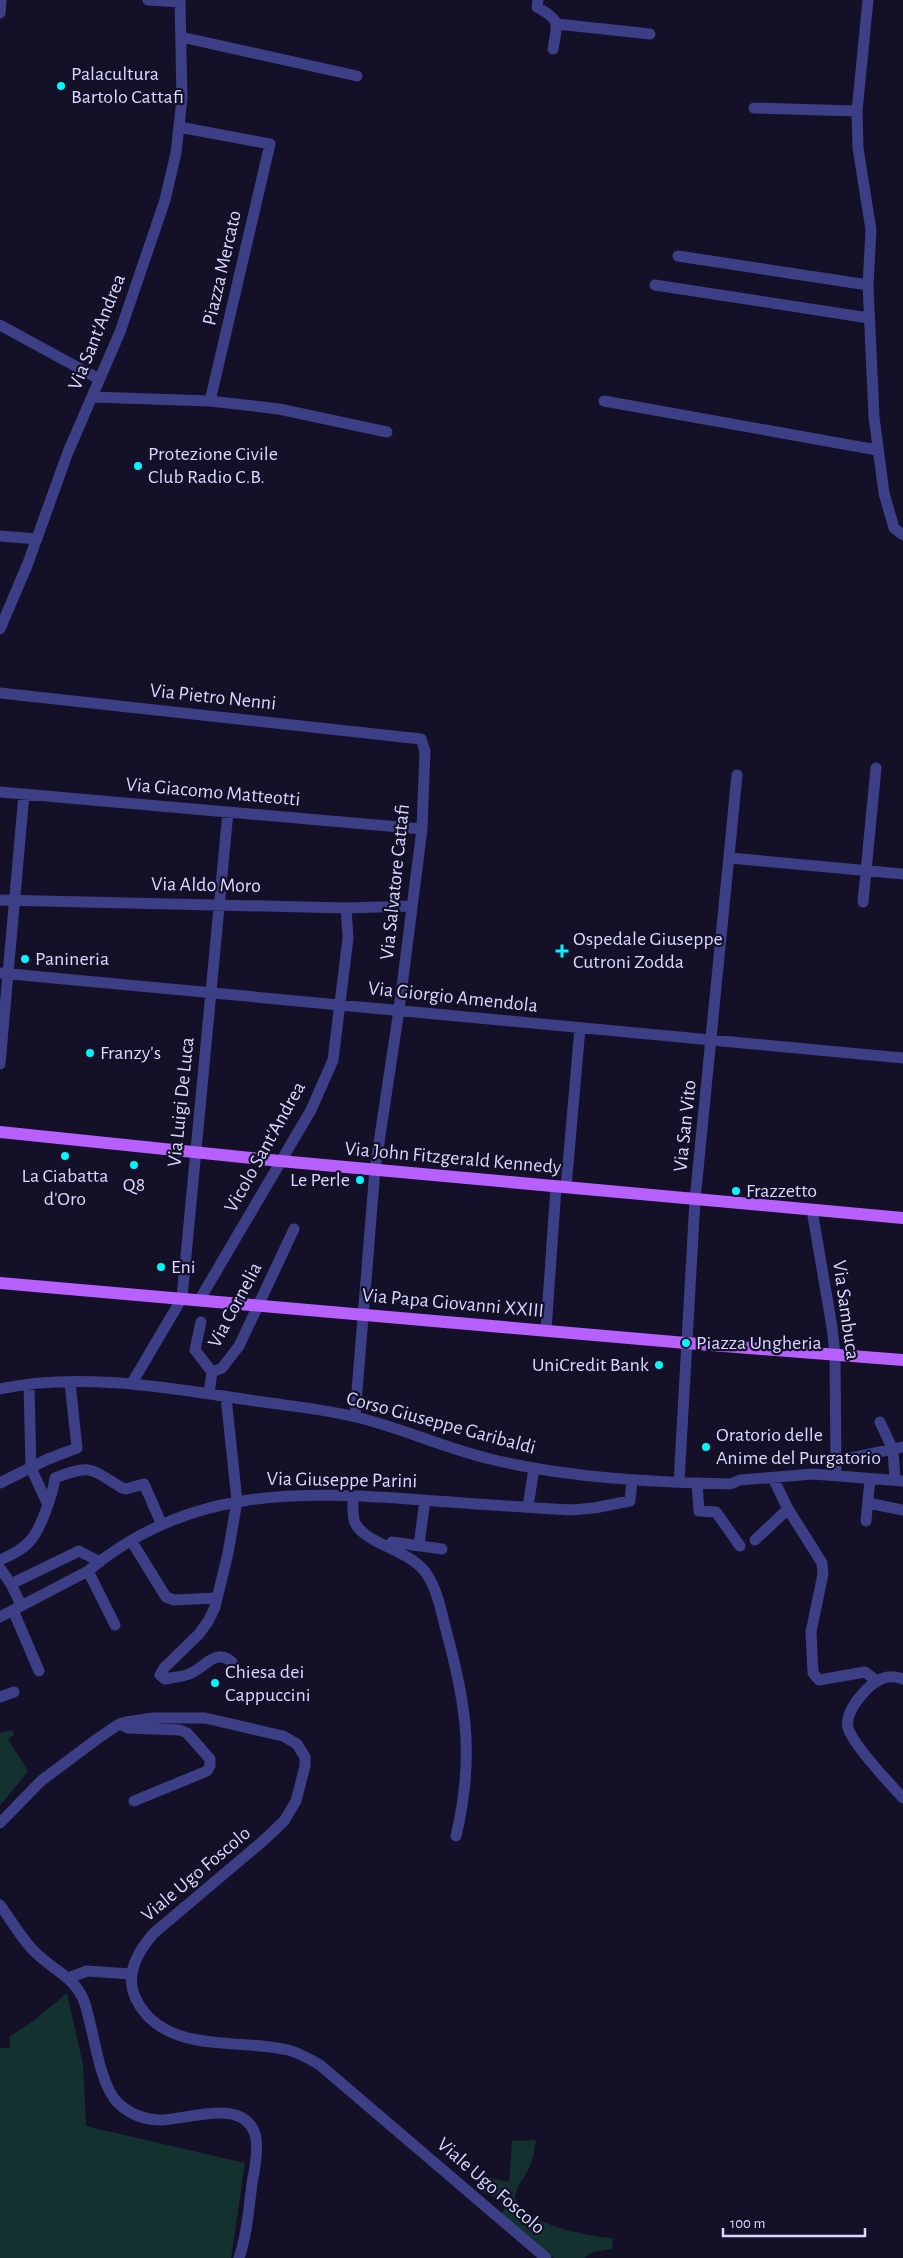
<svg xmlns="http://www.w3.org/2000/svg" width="903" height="2258" viewBox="0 0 903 2258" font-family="'Alegreya Sans',sans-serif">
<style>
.green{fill:#13322f}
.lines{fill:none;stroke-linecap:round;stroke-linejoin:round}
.minor{stroke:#3c3e86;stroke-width:11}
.major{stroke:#b760fd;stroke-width:12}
.poi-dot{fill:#06f5fc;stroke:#131028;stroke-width:2}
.labels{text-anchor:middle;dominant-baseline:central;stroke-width:4.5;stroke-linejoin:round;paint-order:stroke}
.poi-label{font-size:20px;fill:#d9d7ff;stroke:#131028;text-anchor:start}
.street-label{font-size:20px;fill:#d9d7ff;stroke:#131028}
</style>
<rect width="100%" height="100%" fill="#131028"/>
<path class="green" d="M 12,1730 L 14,1735 L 8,1739 L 28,1771 L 0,1806 L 0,1733 Z
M 67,1993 L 83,2064 L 86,2126 L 245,2163 L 231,2258 L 0,2258 L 0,2048 L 10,2048 L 10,2036 L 32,2022 Z
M 536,2140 C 534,2148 534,2156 531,2163 C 528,2174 516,2185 515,2197 C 515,2222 593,2238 613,2238 L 612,2249 L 593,2252 L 584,2258 L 554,2258 L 502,2214 L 507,2202 L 482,2192 L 485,2177 L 509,2182 L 512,2141 Z"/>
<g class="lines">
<path class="minor" d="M 148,0 L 180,2
M 538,0 L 537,7 C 562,21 557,23 553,49
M 868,0 L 857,111 L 858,148 L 871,230 L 868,285 L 874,417 L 884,493 L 894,528 L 903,535
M 0,13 L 1,0
M 557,24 L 650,34
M 181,37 L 357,76
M 754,108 L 857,111
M 179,127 L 270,144 L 210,401
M 678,256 L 868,285
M 655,285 L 869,318
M 0,325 L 99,379
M 92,397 L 210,401 L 279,409 L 387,432
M 604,401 L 877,450
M 0,536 L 37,539
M 0,629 L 28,563 L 68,452 L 120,332 L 165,200 L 176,153 L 182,99 L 180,0
M 0,693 L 421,739 L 425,751 L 422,829 L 399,1010 L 375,1169 L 355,1416
M 0,792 L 422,829
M 730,858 L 903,874
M 0,900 L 346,908 L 411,906
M 863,902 L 876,768
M 0,973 L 903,1058
M 0,1064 L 24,794
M 566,1187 L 580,1028
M 812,1210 L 832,1327 L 835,1354 L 836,1475
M 200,1299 L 311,1110 L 333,1060 L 348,938 L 346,908
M 201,1322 L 195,1350 L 212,1372
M 546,1330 L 556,1187
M 132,1383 L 182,1298 L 228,812
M 29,1385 L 31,1468 L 48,1505
M 0,1389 C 80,1371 176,1389 256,1401 C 289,1406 324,1409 356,1417 C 402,1428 444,1448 490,1459 C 569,1478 650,1482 730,1484 L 740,1480 L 813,1474 L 903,1481
M 209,1394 L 212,1372 L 222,1368 L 239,1346 L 294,1229
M 226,1397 L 237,1501 L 228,1553 L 215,1607 L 209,1620 L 199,1634 L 164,1668 L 160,1675 L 165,1679 C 172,1677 182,1677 189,1674 C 204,1669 215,1647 232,1662
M 880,1422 L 893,1450 L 895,1480
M 837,1461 L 903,1447
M 773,1478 L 788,1509 L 822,1563 L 823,1574 L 811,1632 L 813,1673 L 819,1680 L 865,1672 L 877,1681
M 679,1482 L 695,1200 L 737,775
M 0,1483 L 48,1459 L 77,1448 L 70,1383
M 697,1483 L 699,1511 L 716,1512 L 740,1546
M 353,1497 C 353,1505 352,1516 355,1523 C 366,1545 413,1550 428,1576 C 438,1592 442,1615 447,1634 C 467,1707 474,1760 456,1836
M 868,1503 L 903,1510
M 528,1507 L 534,1468
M 866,1521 L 870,1479
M 755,1540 L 788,1509
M 132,1542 L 166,1597 L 174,1600 L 216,1598
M 392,1542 L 442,1549
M 419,1545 L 425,1500
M 0,1560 C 11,1555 22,1550 30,1541 C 41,1529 53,1493 55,1478 C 92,1464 89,1468 122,1488 L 126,1489 L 144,1484 L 162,1525
M 0,1568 L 11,1584 L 21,1605
M 88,1571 L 115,1625
M 11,1584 L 79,1551 L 100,1562
M 13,1610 L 39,1671
M 0,1617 L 88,1571 C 189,1486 300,1491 423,1500 C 473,1504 522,1507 571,1510 L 594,1508 L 630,1501 L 632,1480
M 903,1679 C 889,1674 879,1678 868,1688 C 859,1697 845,1714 848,1728 C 853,1745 890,1784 903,1798
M 0,1697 L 14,1692
M 119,1724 L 128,1728 L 180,1730 L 187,1733 L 210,1759 L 210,1766 L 207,1771 L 134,1801
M 0,1823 L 41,1781 L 97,1739 L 119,1724 L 126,1722 L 153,1718 L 205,1718 L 283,1736 L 297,1744 L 305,1757 L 305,1766 L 296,1801 L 284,1821 L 263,1841 L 154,1933 C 138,1951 124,1975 136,1999 C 163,2055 239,2038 288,2050 C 300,2053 310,2059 320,2065 L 546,2258
M 0,1905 C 11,1920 21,1938 34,1951 C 51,1969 75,1977 84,2001 C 94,2029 98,2081 117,2102 C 129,2114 145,2120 162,2120 C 190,2119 247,2096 256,2138 C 258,2153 255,2169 252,2183 C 249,2208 247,2234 239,2258
M 68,1978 L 87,1971 L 131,1974"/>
<path class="major" d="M 0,1132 L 280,1161 L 903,1218
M 0,1283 L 686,1343 L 903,1360"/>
</g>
<g class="poi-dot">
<circle cx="61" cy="86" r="5"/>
<circle cx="138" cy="466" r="5"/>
<path d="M559.5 943.5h5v5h5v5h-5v5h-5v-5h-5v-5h5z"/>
<circle cx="25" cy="959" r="5"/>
<circle cx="90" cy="1053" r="5"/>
<circle cx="65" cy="1156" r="5"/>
<circle cx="134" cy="1165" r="5"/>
<circle cx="360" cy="1180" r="5"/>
<circle cx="736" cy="1191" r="5"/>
<circle cx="161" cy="1267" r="5"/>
<circle cx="686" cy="1343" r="5"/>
<circle cx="659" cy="1365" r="5"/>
<circle cx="706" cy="1447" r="5"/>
<circle cx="215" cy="1683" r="5"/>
</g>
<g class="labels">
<g class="poi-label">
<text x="71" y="74">Palacultura<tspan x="71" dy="23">Bartolo Cattafi</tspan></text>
<text x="148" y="454">Protezione Civile<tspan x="148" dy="23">Club Radio C.B.</tspan></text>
<text x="573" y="939">Ospedale Giuseppe<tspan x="573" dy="23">Cutroni Zodda</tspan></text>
<text x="35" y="959">Panineria</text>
<text x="100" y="1053">Franzy's</text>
<text x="65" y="1176" text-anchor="middle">La Ciabatta<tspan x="65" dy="23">d'Oro</tspan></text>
<text x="350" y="1180" text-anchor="end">Le Perle</text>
<text x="134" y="1185" text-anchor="middle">Q8</text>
<text x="746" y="1191">Frazzetto</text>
<text x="171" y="1267">Eni</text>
<text x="696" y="1343">Piazza Ungheria</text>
<text x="649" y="1365" text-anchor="end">UniCredit Bank</text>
<text x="716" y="1435">Oratorio delle<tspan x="716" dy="23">Anime del Purgatorio</tspan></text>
<text x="225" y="1672">Chiesa dei<tspan x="225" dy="23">Cappuccini</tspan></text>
</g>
<g class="street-label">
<text transform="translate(222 268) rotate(-77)">Piazza Mercato</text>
<text transform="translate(97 332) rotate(-68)">Via Sant'Andrea</text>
<text transform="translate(213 697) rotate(6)">Via Pietro Nenni</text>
<text transform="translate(213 792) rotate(5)">Via Giacomo Matteotti</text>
<text transform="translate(395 882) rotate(-84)">Via Salvatore Cattafi</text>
<text transform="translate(206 885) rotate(1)">Via Aldo Moro</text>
<text transform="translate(453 997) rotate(6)">Via Giorgio Amendola</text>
<text transform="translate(181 1102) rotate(-84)">Via Luigi De Luca</text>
<text transform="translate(685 1126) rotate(-84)">Via San Vito</text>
<text transform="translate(265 1147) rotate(-61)">Vicolo Sant'Andrea</text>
<text transform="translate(453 1158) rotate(5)">Via John Fitzgerald Kennedy</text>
<text transform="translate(453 1303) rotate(5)">Via Papa Giovanni XXIII</text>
<text transform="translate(235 1305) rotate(-62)">Via Cornelia</text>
<text transform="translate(846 1310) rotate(82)">Via Sambuca</text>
<text transform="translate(441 1423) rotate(15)">Corso Giuseppe Garibaldi</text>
<text transform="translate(342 1480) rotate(1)">Via Giuseppe Parini</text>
<text transform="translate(196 1874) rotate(-40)">Viale Ugo Foscolo</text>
<text transform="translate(491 2186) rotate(41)">Viale Ugo Foscolo</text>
</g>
</g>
<path d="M723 2228v8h142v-8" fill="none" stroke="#d9d7ff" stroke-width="2.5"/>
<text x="730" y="2228" font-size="15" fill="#d9d7ff" stroke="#131028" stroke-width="4" paint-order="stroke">100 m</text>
</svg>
